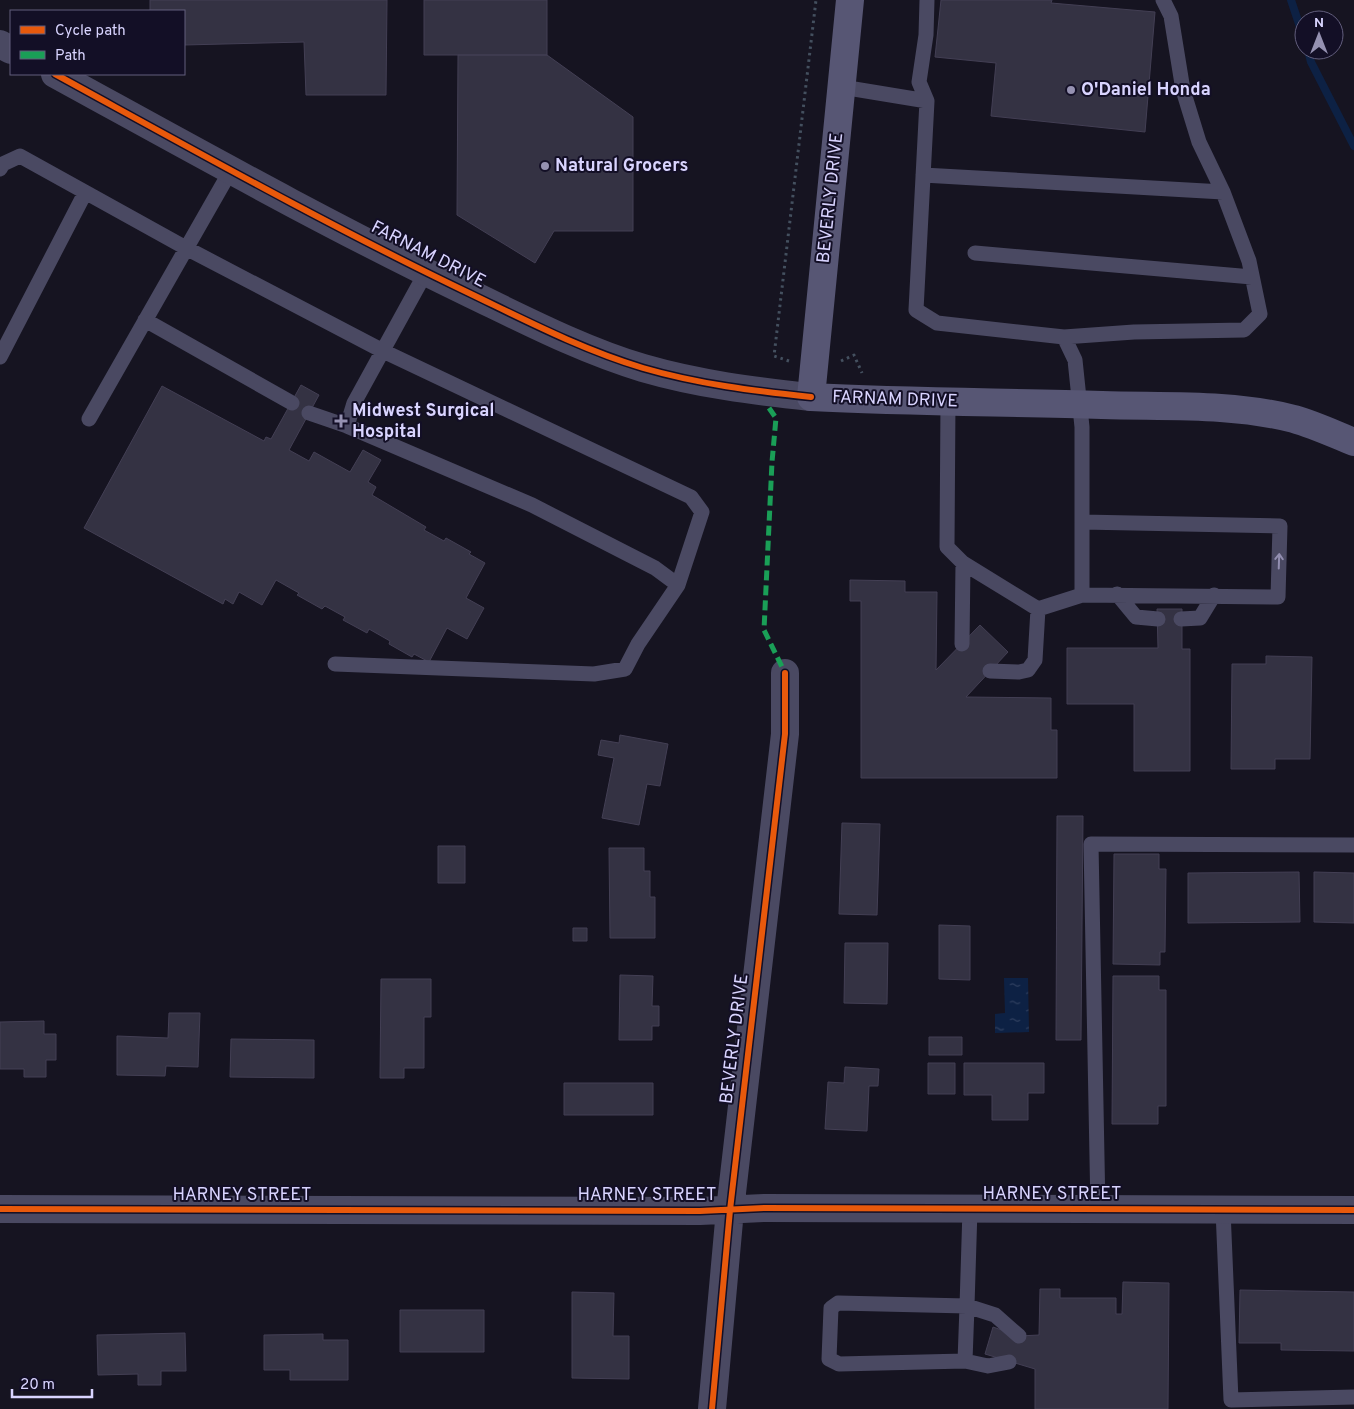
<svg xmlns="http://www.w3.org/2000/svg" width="1354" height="1409" viewBox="0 0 1354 1409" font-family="Overpass,sans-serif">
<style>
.water{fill:url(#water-ripples)}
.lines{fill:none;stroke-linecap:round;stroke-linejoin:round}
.stream{stroke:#0d2144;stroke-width:8}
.building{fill:#343243;stroke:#433f54}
.path{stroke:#44505f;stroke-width:3;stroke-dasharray:2.5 4;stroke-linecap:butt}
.lane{stroke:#4a4962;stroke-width:15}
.street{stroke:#4a4962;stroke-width:28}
.secondary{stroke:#575674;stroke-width:28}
.quiet{stroke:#1a9f57;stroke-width:5;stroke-dasharray:10 5;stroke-linecap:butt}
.cycleway-casing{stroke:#130f26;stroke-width:9}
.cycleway{stroke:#e8590c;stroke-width:6}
.oneway{stroke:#928eb0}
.poi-dot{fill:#9591b1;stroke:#130f26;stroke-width:2}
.labels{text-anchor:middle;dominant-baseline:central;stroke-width:4;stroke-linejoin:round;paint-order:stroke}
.poi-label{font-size:18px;font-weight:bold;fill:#d9d4ff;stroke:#130f26;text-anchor:start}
.street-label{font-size:18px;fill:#d9d4ff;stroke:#130f26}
</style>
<defs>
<pattern id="water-ripples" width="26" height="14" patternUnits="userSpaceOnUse" patternTransform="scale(1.25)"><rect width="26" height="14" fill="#0d2144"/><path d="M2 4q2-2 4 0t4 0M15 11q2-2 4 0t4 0" fill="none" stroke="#304060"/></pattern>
</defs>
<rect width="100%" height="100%" fill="#161421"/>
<path class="water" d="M 1004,978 L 1028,978 L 1029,1032 L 995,1033 L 995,1014 L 1005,1013 Z"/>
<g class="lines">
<path class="stream" d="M 1291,0 L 1304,39
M 1308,50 L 1311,62 L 1354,146"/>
</g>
<path class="building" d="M 150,0 L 387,0 L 386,95 L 306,95 L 304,42 L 184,45 L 184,11 L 150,11 Z
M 424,0 L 547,0 L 547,55 L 424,55 Z
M 941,0 L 1052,0 L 1051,3 L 1155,12 L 1145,132 L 991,116 L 996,63 L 935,57 Z
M 458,55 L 547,55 L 633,117 L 633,231 L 554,231 L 535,263 L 457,215 Z
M 301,385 L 319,395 L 289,450 L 309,461 L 314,452 L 350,472 L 363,450 L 381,460 L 368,482 L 376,487 L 372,495 L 426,527 L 424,530 L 444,541 L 446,538 L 471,552 L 469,554 L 485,563 L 466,598 L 484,608 L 467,639 L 447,628 L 429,662 L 414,654 L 412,657 L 389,644 L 390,641 L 369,629 L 367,633 L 343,620 L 345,617 L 325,606 L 322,609 L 297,595 L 299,593 L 276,580 L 262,605 L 239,592 L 233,604 L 225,599 L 223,604 L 84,528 L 162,386 L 264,441 L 266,437 L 271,439 Z
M 850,580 L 905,581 L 905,592 L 937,592 L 936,670 L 980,625 L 1008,652 L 966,697 L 1051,698 L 1051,730 L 1057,730 L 1057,778 L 861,778 L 861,601 L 850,601 Z
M 1157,609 L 1182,609 L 1182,649 L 1190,649 L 1190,771 L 1134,771 L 1134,704 L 1067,704 L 1067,648 L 1158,648 Z
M 1266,656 L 1312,657 L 1310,759 L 1275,759 L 1275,769 L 1231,769 L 1232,664 L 1266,664 Z
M 620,735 L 668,744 L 660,786 L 647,784 L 639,825 L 602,818 L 614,758 L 598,755 L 601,740 L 619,743 Z
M 1057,816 L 1083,816 L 1081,1040 L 1056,1040 Z
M 842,823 L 880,824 L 877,915 L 839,914 Z
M 438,846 L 465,846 L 465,883 L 438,883 Z
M 609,848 L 644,848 L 644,871 L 650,871 L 650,897 L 655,897 L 655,938 L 610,938 Z
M 1114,854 L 1159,854 L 1159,869 L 1166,869 L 1165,952 L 1160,952 L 1160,965 L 1113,964 Z
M 1299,872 L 1300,922 L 1188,923 L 1188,873 Z
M 1314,872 L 1354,873 L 1354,923 L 1314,922 Z
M 939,925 L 970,926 L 970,980 L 939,979 Z
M 573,928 L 587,928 L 587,941 L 573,941 Z
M 845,943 L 888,943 L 887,1004 L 844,1003 Z
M 620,975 L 653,976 L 652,1006 L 659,1006 L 659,1026 L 652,1026 L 652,1040 L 619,1040 Z
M 1113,976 L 1159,976 L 1159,990 L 1166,990 L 1166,1106 L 1158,1106 L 1158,1124 L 1112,1124 Z
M 381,979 L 431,979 L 431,1017 L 424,1017 L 424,1068 L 404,1068 L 404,1078 L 380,1078 Z
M 169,1013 L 200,1013 L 198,1067 L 166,1066 L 165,1076 L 117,1075 L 117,1036 L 168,1038 Z
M 44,1021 L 44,1034 L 56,1034 L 56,1060 L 46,1060 L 46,1077 L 24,1077 L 24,1069 L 0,1069 L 0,1022 Z
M 929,1037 L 962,1037 L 962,1055 L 929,1055 Z
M 231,1039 L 314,1040 L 314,1078 L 230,1077 Z
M 928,1063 L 955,1063 L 955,1094 L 928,1094 Z
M 964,1063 L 1044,1063 L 1044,1093 L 1028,1093 L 1028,1120 L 992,1120 L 992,1095 L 964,1095 Z
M 845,1067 L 879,1069 L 878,1086 L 869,1086 L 867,1131 L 825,1129 L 828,1082 L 844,1083 Z
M 564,1083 L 653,1083 L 653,1115 L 564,1115 Z
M 1123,1282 L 1169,1283 L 1168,1409 L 1035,1409 L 1035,1369 L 985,1354 L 993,1327 L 1019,1336 L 1039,1335 L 1040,1289 L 1060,1289 L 1060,1298 L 1116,1298 L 1116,1314 L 1122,1314 Z
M 1240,1290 L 1354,1292 L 1354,1351 L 1281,1350 L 1281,1343 L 1239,1343 Z
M 572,1292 L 614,1293 L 613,1336 L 629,1336 L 629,1379 L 572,1378 Z
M 400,1310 L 484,1310 L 484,1352 L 400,1352 Z
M 185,1333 L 186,1371 L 161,1371 L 161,1385 L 138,1385 L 138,1374 L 98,1375 L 97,1335 Z
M 323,1334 L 323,1340 L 348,1340 L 348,1380 L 290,1380 L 290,1370 L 264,1370 L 264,1335 Z"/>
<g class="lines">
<path class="path" d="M 789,361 L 774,356 L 816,0
M 841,361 L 854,355 L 862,373"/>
<path class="lane" d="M 927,0 L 926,35 L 919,82 L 927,101
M 842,87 L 927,101 L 916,310 L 937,323 L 1064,337 L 1075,360 L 1082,427 L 1082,595 L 1038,609 L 963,563 L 947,547 L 948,401
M 0,169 L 3,164 L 20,156 L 186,248 L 383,351 L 691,497 L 702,512 L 678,585 L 638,644 L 625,669 L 594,674 L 335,664
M 923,175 L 1223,192
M 975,253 L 1252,277
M 426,272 L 354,403 L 347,426 L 532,505 L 655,568 L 678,585
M 145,320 L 292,403
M 1064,337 L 1134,332 L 1244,330 L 1260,314 L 1249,261 L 1223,192 L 1199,142 L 1183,90 L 1171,16 L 1163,0
M 0,357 L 85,193
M 309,413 L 347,426
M 89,419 L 231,170
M 1117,594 L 1136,617 L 1158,619
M 1082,595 L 1278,597 L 1280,526 L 1082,522
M 1181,619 L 1200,618 L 1214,595
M 962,644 L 963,563
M 990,671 L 1019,672 L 1028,670 L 1035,660 L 1038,609
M 970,1209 L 967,1306 L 995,1315 L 1019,1336
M 1098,1210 L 1091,844 L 1354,845
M 1223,1210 L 1231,1400 L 1354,1397
M 965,1361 L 967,1306 L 838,1303 L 831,1308 L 829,1359 L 839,1364 L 965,1361 L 988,1366 L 1009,1362"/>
<path class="street" d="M 0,44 L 11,50
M 55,74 C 192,149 329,226 471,294 C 527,321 583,350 643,368 C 698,384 754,391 811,397
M 0,1209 L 700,1211 L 764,1208 L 1354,1210
M 712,1409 L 730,1210 L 785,734 L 785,673"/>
<path class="secondary" d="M 850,0 L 811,397 C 908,402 1005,402 1102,405 C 1165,407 1232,403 1294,419 C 1315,425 1334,434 1354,442"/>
<path class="quiet" d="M 769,408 L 776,418 L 772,462 L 764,630 L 785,673"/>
<defs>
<path id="cycleway" d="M 55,74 C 192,149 329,226 471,294 C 527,321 583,350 643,368 C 698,384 754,391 811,397
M 0,1209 L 700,1211 L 764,1208 L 1354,1210
M 712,1409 L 730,1210 L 785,734 L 785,673"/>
</defs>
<use href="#cycleway" class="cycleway-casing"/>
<use href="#cycleway" class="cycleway"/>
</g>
<defs><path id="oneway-shaft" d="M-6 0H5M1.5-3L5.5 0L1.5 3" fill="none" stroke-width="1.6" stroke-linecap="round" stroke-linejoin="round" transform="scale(1.25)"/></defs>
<use class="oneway" href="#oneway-shaft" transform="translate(1279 561) rotate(-88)"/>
<g class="poi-dot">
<circle cx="1071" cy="90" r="5"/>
<circle cx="545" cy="166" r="5"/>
<path d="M338.5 413.5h5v5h5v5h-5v5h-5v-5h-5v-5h5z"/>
</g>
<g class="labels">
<g class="poi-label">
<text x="1081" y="90">O'Daniel Honda</text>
<text x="555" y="166">Natural Grocers</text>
<text x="352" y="411">Midwest Surgical<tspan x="352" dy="21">Hospital</tspan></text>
</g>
<g class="street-label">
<text transform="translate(831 198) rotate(-84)">BEVERLY DRIVE</text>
<text transform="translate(428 255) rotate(27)">FARNAM DRIVE</text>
<text transform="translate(895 400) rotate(2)">FARNAM DRIVE</text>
<text transform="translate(735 1039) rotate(-83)">BEVERLY DRIVE</text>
<text x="1052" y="1194">HARNEY STREET</text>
<text x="242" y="1195">HARNEY STREET</text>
<text x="647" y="1195">HARNEY STREET</text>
</g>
</g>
<rect x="10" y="10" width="175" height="65" fill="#130f26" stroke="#625e7d"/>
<rect x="20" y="26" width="25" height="8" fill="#e8590c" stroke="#625e7d"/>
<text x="55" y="35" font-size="15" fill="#d9d4ff">Cycle path</text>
<rect x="20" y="51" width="25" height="8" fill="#1a9f57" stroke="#625e7d"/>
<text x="55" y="60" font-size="15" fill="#d9d4ff">Path</text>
<g transform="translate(1319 35)"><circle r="24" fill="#130f26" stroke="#625e7d"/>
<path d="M0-4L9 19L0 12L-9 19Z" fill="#9591b1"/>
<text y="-8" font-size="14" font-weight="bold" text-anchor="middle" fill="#d9d4ff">N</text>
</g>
<path d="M12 1389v8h80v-8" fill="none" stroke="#d9d4ff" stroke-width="2.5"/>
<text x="20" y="1389" font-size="15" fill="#d9d4ff" stroke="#130f26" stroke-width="4" paint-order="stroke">20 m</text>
</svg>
